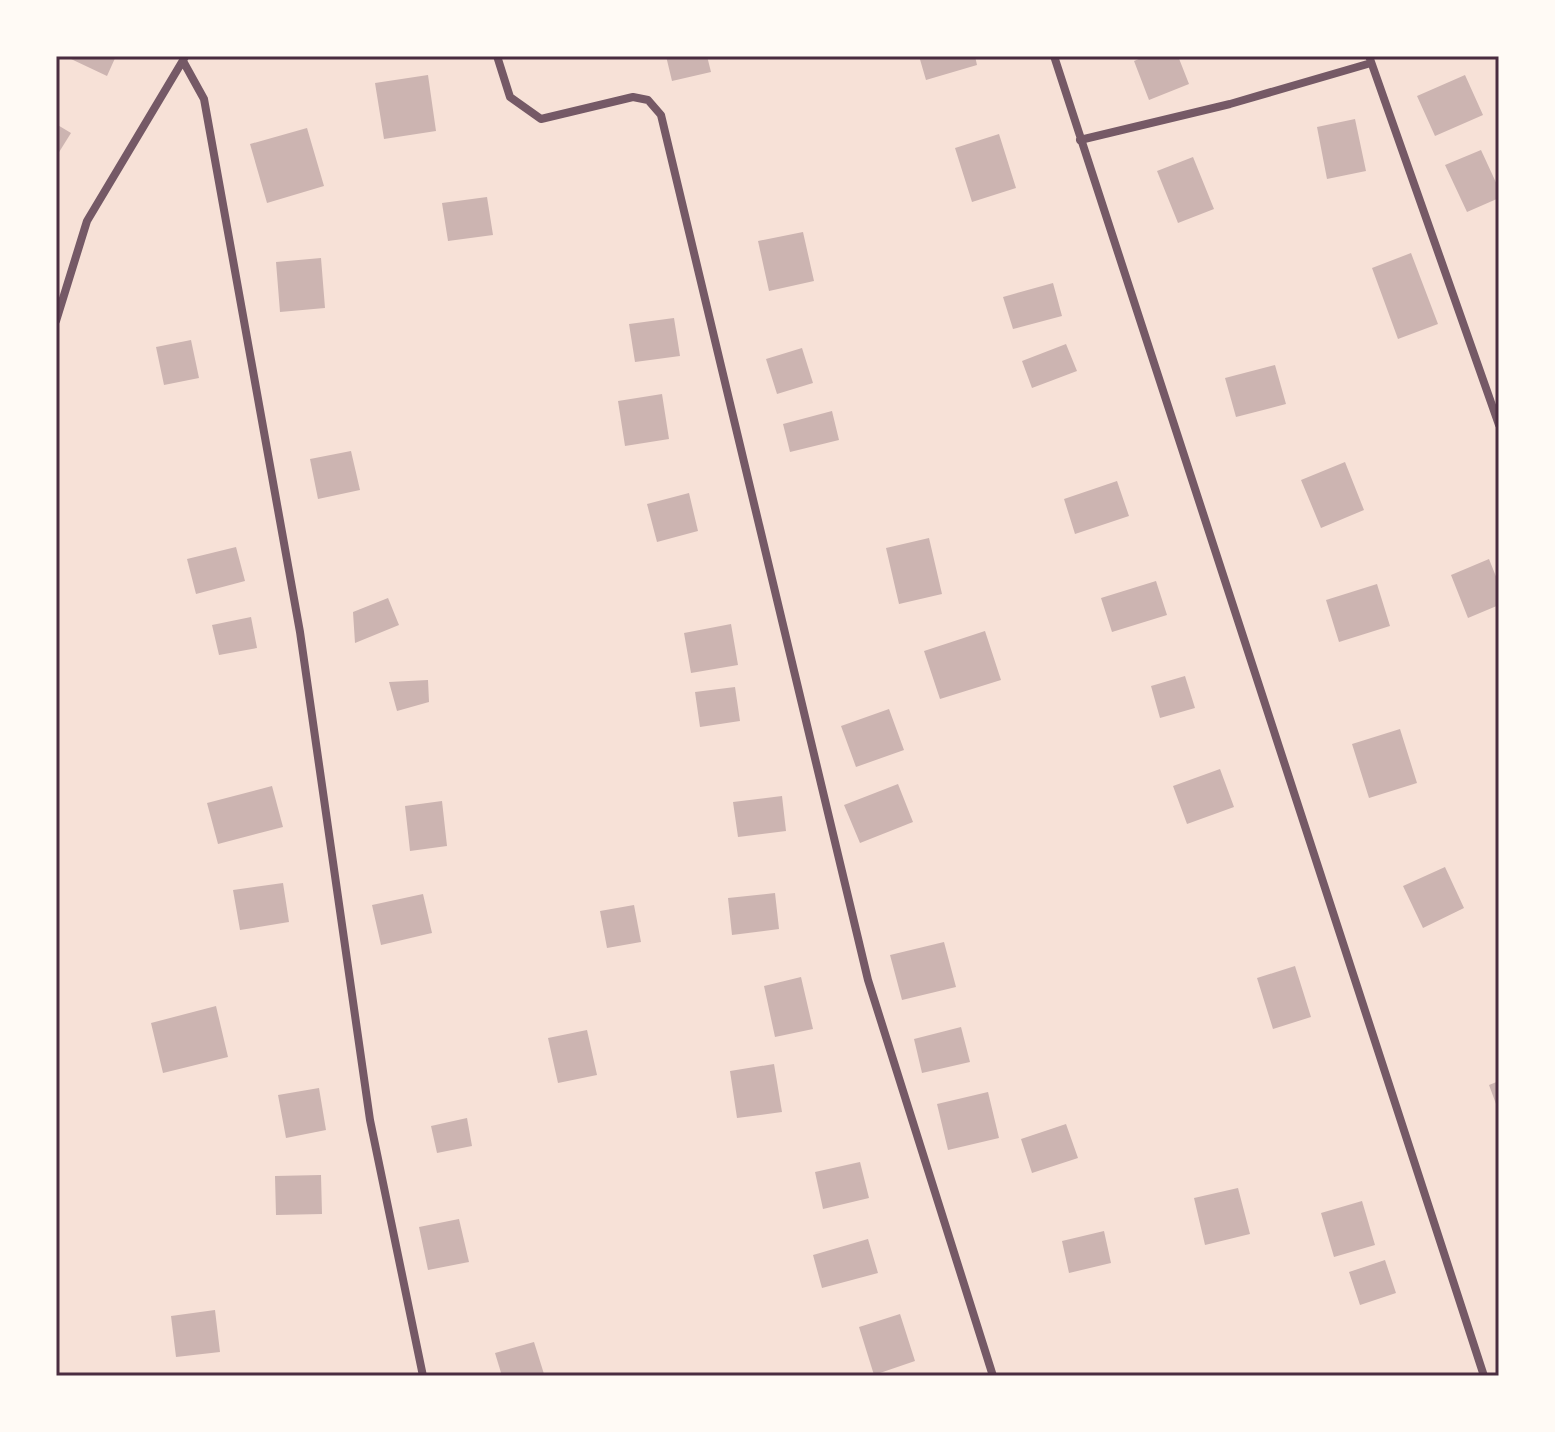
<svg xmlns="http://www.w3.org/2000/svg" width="1555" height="1432" viewBox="0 0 1555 1432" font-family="'DM Sans',sans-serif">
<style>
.building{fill:#ccb4b1}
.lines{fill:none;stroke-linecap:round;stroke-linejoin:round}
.minor{stroke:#755966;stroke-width:8}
.neatline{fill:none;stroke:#4a2c40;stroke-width:3}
</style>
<rect width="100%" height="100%" fill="#f7e1d7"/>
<path class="building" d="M 72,56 L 116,56 L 107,76 L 71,59 Z
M 666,56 L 707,56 L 711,72 L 672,81 Z
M 919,56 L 975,56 L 977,65 L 926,80 Z
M 1146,56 L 1178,56 L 1189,84 L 1149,100 L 1134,61 Z
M 428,75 L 436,131 L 384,139 L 375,83 Z
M 1465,75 L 1483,115 L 1435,136 L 1417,96 Z
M 1355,119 L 1366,171 L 1327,179 L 1317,127 Z
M 56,124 L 71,133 L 56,157 Z
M 307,128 L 324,186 L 267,203 L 250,144 Z
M 999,134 L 1016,188 L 972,202 L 955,148 Z
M 1481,150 L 1499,189 L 1499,198 L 1467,212 L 1445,165 Z
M 1193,157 L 1214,209 L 1178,223 L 1157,171 Z
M 487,197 L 493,235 L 448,241 L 442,203 Z
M 803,232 L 814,281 L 769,291 L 758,241 Z
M 1411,253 L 1438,324 L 1398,339 L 1372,268 Z
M 321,258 L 325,308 L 280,312 L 276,262 Z
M 1053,283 L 1062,316 L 1013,329 L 1003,297 Z
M 674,318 L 680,356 L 635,362 L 629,324 Z
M 191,340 L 199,378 L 164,385 L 156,347 Z
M 1066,344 L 1077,371 L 1032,388 L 1022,361 Z
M 802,348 L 813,383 L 777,394 L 766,359 Z
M 1275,365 L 1286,404 L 1236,417 L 1225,378 Z
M 662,394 L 669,439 L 625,446 L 618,401 Z
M 832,411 L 839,440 L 790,452 L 783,424 Z
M 351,451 L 360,490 L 318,499 L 310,459 Z
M 1345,462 L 1364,510 L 1321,528 L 1301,480 Z
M 1117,481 L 1129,516 L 1075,534 L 1064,499 Z
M 689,493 L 698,531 L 657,542 L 647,504 Z
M 929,538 L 942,594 L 899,604 L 886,548 Z
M 236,547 L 245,581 L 196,594 L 187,559 Z
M 1489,559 L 1499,584 L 1499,605 L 1468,618 L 1451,575 Z
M 1156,581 L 1167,615 L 1112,632 L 1101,598 Z
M 1377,584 L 1390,626 L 1339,642 L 1326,600 Z
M 388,598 L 399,625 L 355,643 L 353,612 Z
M 251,617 L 257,648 L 219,655 L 212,625 Z
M 731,624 L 738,665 L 691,673 L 684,633 Z
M 985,631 L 1001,680 L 940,699 L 924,651 Z
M 1185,676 L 1195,708 L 1160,718 L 1151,686 Z
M 428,680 L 429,702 L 397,711 L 389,682 Z
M 735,687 L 740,721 L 700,727 L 695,692 Z
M 889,709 L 904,750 L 856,767 L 841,726 Z
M 1400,729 L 1417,783 L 1369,798 L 1352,744 Z
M 1220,769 L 1234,807 L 1187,824 L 1173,786 Z
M 898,784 L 913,822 L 860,843 L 844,805 Z
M 272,786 L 283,827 L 218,844 L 207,803 Z
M 782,796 L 786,831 L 738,837 L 733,802 Z
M 442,801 L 447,846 L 410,851 L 405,806 Z
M 1445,867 L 1464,908 L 1423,928 L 1403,886 Z
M 283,883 L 289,922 L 240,930 L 233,890 Z
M 775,893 L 779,929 L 732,935 L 728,898 Z
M 423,894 L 432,933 L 381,945 L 372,905 Z
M 634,905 L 641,942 L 607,948 L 600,911 Z
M 944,942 L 956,987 L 902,1000 L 890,955 Z
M 1295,966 L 1311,1017 L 1273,1029 L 1257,978 Z
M 801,977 L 813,1029 L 775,1037 L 764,986 Z
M 216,1006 L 228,1057 L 163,1073 L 151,1023 Z
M 961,1027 L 970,1062 L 922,1073 L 914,1039 Z
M 587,1030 L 597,1075 L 558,1083 L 548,1038 Z
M 774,1064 L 782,1112 L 737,1118 L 730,1071 Z
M 1499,1081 L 1499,1112 L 1489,1085 Z
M 319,1088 L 326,1130 L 286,1138 L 278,1095 Z
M 988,1092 L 999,1138 L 948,1150 L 937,1104 Z
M 467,1118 L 472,1146 L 437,1153 L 431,1126 Z
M 1066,1124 L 1078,1158 L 1032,1173 L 1021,1139 Z
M 860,1162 L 869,1198 L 823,1209 L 815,1172 Z
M 321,1175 L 322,1214 L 276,1215 L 275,1176 Z
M 1238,1188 L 1250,1234 L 1205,1245 L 1194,1198 Z
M 1362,1201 L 1375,1245 L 1334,1257 L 1321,1213 Z
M 459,1219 L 469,1262 L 428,1270 L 419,1227 Z
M 1104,1231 L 1111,1263 L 1069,1273 L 1062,1241 Z
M 868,1239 L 878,1273 L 822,1288 L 813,1255 Z
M 1385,1260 L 1396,1293 L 1360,1305 L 1349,1272 Z
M 215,1310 L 220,1352 L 176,1357 L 171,1316 Z
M 900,1314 L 915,1361 L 874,1375 L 859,1327 Z
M 534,1342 L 544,1374 L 502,1376 L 495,1353 Z"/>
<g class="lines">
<path class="minor" d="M 497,56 L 510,97 L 541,119 L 633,97 L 648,100 L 661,115 L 868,980 L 993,1376
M 1054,56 L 1484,1376
M 1369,56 L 1499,425
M 183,61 L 204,99 L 300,632 L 370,1120 L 423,1376
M 1080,140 L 1230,104 L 1371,63
M 56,321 L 87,221 L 185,57"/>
</g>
<rect width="1555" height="1432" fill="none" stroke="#fffaf5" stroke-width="116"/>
<rect x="58" y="58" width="1439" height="1316" class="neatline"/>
</svg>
